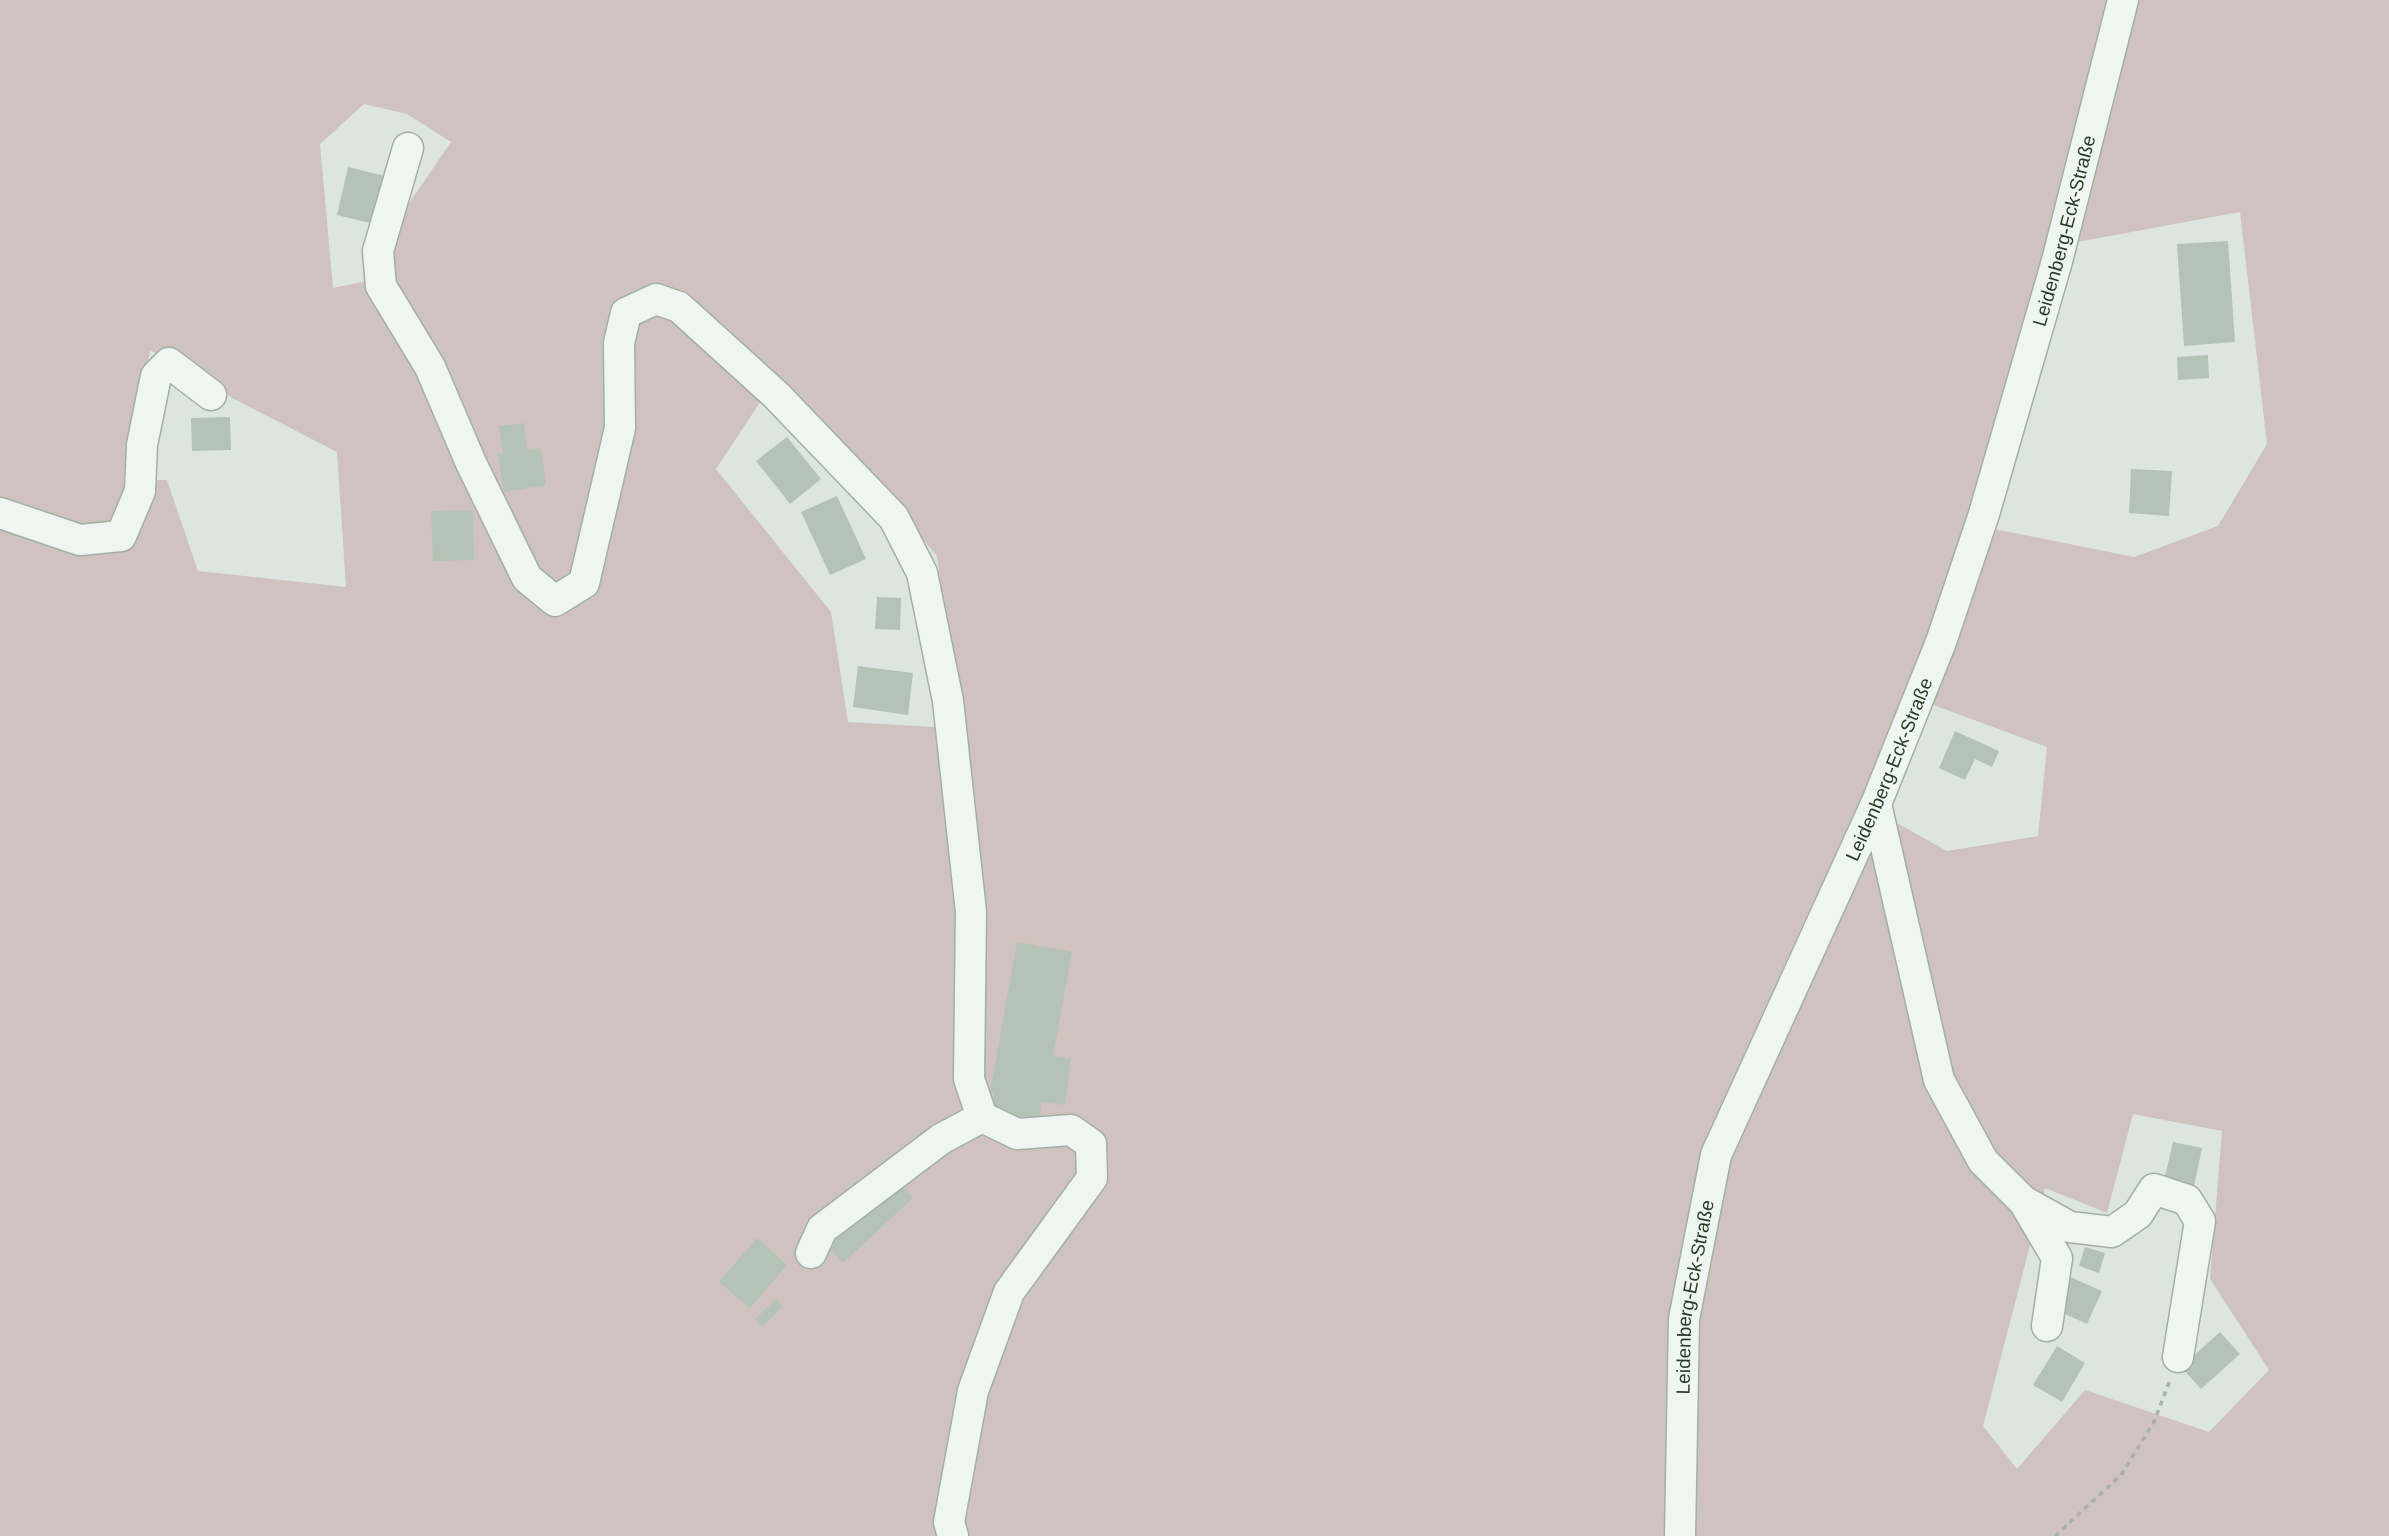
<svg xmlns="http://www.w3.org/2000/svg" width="2389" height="1536" viewBox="0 0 2389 1536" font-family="Helvetica,sans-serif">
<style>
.green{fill:#d0c2be;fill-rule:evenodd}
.building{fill:#b4c3b6}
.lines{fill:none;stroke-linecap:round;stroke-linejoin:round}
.minor-casing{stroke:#a3b0a4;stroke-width:33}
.path{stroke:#a7b2a8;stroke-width:3.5;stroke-dasharray:5 5;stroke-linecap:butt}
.minor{stroke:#eff5f0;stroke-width:30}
.labels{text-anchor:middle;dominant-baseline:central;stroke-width:7;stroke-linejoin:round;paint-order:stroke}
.street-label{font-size:19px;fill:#273c29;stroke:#ecf4ec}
</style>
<rect width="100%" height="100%" fill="#dde6de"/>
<path class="green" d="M 0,0 L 2389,0 L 2389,1536 L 0,1536 ZM 364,104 L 407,114 L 451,142 L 399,218 L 392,276 L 333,288 L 320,144 ZM 2240,212 L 2267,444 L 2218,526 L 2134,557 L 1969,524 L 2050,247 ZM 150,351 L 184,361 L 232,398 L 337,452 L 346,587 L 198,571 L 167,480 L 127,480 ZM 776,378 L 801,397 L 937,556 L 955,698 L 934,727 L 848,722 L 831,612 L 716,469 ZM 1912,697 L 2047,747 L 2038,836 L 1947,851 L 1868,807 ZM 2133,1114 L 2222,1131 L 2210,1279 L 2269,1370 L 2209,1432 L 2085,1390 L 2017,1469 L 1983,1426 L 2045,1188 L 2107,1213 Z"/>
<path class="building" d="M 348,167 L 385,176 L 374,224 L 337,215 Z
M 2228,241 L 2235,342 L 2184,346 L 2177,244 Z
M 2208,355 L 2209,378 L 2178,380 L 2177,357 Z
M 230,417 L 231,450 L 192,451 L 191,418 Z
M 524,423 L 527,450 L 541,448 L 546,485 L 504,492 L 498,454 L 503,453 L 499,426 Z
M 787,437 L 821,479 L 790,504 L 756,461 Z
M 2131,469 L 2172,471 L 2169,516 L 2129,513 Z
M 837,496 L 866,559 L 830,575 L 801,512 Z
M 473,510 L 474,560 L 433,561 L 431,511 Z
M 877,597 L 901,598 L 900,630 L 875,629 Z
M 858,666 L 913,673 L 908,715 L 853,707 Z
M 1955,731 L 1999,751 L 1992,767 L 1975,759 L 1965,780 L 1939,768 Z
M 1017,942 L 1072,952 L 1053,1056 L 1071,1059 L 1065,1105 L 1041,1102 L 1040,1120 L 993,1117 L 994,1092 L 990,1092 Z
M 2173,1142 L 2202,1148 L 2193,1191 L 2163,1185 Z
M 896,1180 L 913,1198 L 843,1263 L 826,1245 Z
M 757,1238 L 787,1265 L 750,1308 L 719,1282 Z
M 2085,1247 L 2105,1253 L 2099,1273 L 2079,1266 Z
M 2070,1277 L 2102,1291 L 2087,1324 L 2056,1310 Z
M 776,1299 L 783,1306 L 762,1327 L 755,1319 Z
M 2220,1332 L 2240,1354 L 2201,1389 L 2181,1367 Z
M 2057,1346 L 2085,1363 L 2062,1402 L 2033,1385 Z"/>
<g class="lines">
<defs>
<g id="minor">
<path d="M 408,148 L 378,251 L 381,286 L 430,367 L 471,463 L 527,578 L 555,601 L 584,583 L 620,428 L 619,343 L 626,313 L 656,299 L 679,307 L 776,395 L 894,518 L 922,573 L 948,701 L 971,912 L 969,1079 L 982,1117"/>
<path d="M 0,513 L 80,540 L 121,536 L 140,491 L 142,445 L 156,376 L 169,363 L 211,395"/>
<path d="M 1876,804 L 1939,1080 L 1983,1161 L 2024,1202 L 2057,1258 L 2047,1326"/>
<path d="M 2025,1202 L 2070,1227 L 2112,1232 L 2138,1214 L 2154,1189 L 2187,1200 L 2200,1221 L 2178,1357"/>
<path d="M 811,1253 L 822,1229 L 941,1139 L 982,1117 L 1017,1134 L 1071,1130 L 1091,1144 L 1092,1178 L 1009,1292 L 973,1391 L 949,1522 L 953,1536"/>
<path id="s1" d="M 1680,1536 L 1684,1319 L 1716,1155 L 1876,804 L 1941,642 L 1984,514 L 2057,261 L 2123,0"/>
</g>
</defs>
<use href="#minor" class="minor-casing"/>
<path class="path" d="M 2055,1536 L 2121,1475 L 2154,1422 L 2170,1380"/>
<use href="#minor" class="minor"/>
</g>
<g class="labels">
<g class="street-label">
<text stroke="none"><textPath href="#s1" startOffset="1374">Leidenberg-Eck-Straße</textPath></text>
<text stroke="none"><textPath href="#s1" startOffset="807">Leidenberg-Eck-Straße</textPath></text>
<text stroke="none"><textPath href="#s1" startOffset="240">Leidenberg-Eck-Straße</textPath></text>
</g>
</g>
</svg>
